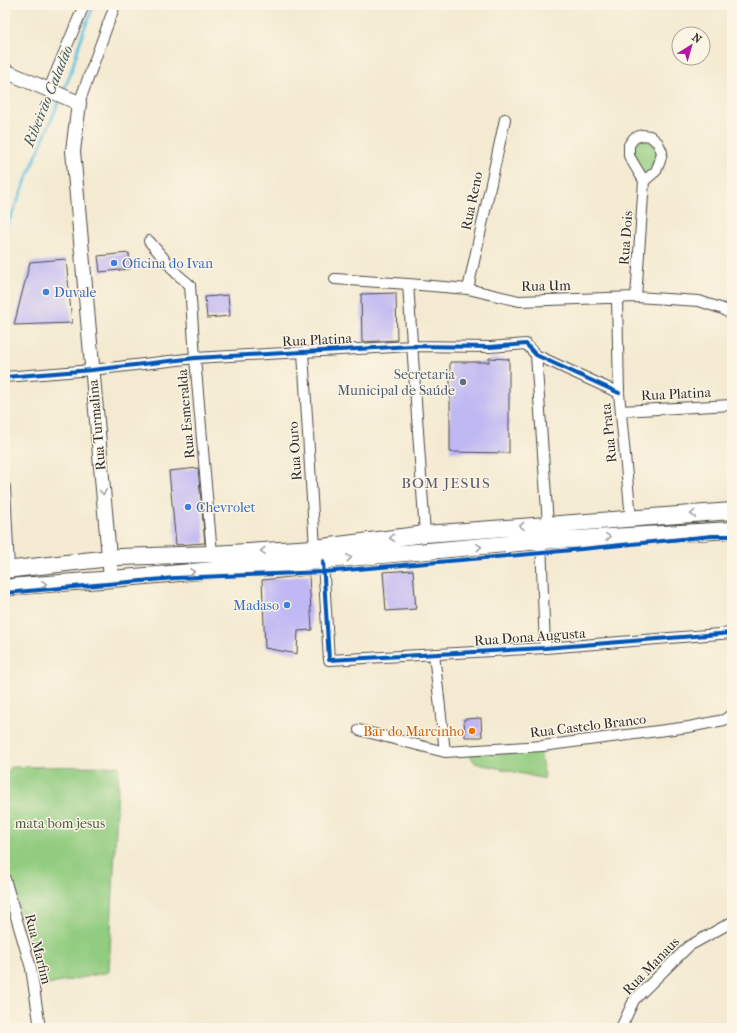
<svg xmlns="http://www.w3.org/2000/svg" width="737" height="1033" viewBox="0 0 737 1033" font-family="'IM FELL French Canon',serif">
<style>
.green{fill:#92cc80;stroke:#5e7c56}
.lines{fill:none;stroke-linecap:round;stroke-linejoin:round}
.stream{stroke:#62c4e0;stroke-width:3}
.building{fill:#c0b8f3}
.minor-casing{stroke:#494844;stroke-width:12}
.secondary-casing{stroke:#494844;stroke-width:16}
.primary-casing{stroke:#494844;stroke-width:18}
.minor{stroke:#fff;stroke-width:10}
.secondary{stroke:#fff;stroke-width:14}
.primary{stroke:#fff;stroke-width:16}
.cycleway-casing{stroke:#fcf5e5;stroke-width:6}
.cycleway{stroke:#0057b8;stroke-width:4}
.oneway{stroke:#a0a0a0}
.shop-dot{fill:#3f7fe0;stroke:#fcf5e5;stroke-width:1.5}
.service-dot{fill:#5c6f8a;stroke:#fcf5e5;stroke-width:1.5}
.food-dot{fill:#e8710a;stroke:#fcf5e5;stroke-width:1.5}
.labels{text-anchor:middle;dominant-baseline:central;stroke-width:3;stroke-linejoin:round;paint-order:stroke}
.street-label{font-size:14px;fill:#2b2b2b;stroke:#fcf5e5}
.shop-label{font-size:14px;fill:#366cbe;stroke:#fcf5e5;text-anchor:start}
.service-label{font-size:14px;fill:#4e5e75;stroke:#fcf5e5;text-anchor:end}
.food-label{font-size:14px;fill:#c56008;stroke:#fcf5e5;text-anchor:end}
.park-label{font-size:14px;fill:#4a5b44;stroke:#fcf5e5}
.water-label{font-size:15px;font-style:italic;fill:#3c5961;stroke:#fcf5e5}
.neighbourhood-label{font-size:15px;letter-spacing:1px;fill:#5f5c71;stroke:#fcf5e5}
</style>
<rect width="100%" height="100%" fill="#fcf5e5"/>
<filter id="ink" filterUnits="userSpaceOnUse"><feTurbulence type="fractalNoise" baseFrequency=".025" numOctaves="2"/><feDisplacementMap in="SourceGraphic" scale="8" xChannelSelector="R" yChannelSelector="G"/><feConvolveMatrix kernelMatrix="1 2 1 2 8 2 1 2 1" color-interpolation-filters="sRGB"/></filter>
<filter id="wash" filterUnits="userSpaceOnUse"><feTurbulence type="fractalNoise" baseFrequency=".012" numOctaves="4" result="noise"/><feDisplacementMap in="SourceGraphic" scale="16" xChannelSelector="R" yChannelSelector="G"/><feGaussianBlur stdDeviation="0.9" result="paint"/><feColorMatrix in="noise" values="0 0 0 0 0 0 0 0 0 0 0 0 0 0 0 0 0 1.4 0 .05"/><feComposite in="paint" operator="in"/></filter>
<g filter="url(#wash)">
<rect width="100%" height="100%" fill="#f4ead1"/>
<path class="green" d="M 649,139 L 659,151 C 657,162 653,167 644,174 L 634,162 L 633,146 L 637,140 Z
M 540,750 L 545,779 L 475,763 L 468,753 Z
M 119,766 L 109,972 L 43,986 L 5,864 L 5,776 L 11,767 Z"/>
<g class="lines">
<path class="stream" d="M 63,92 L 70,75 L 83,32 L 94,5
M 5,240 L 7,226 L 60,99"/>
</g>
<g id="blocks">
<path class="building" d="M 129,253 L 130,269 L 100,272 L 98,256 Z
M 66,259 L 72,323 L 14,325 L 30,262 Z
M 396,293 L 397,340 L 362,342 L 361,294 Z
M 228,295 L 230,316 L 207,318 L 205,297 Z
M 489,358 L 509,359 L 509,453 L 450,452 L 450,362 L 489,362 Z
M 198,468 L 205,543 L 176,545 L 169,471 Z
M 413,570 L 416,609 L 386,611 L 383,572 Z
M 309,575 L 312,630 L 298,631 L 297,654 L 265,648 L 262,580 Z
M 481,718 L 482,737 L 465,737 L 464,719 Z"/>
</g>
</g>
<g filter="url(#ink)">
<use href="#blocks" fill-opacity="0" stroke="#494844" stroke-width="1"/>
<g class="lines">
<defs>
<path id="minor" d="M 49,89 L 84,5
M 79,103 L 115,5
M 149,241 L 177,274 L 190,285 L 195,358 L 212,554
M 335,279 L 408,284 L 468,289 L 519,301 L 636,297 L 699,301 L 723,309 L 732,315
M 408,284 L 425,534
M 468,289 L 505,119
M 636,297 L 644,181 L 629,156 L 629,145 L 634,138 L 642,135 L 650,136 L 658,143 L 662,152 L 660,161 L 656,171 L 644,181
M 617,298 L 619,393 L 631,518
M 303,352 L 315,548
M 536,355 L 548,524
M 5,377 L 92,370 L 195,358 L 412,346 L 490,347 L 526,344 L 536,355 L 619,393
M 621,411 L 732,405
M 5,487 L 9,569
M 541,541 L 545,648
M 323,561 L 329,660 L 545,648 L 732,633
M 434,654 L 445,752
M 359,730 L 445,752 L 542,746 L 689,727 L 724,720 L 732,714
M 5,879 L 31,968 L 40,1028
M 621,1028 L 634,1000 L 689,946 L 732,922"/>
<path id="secondary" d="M 5,71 L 79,103 L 73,151 L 111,579"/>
<path id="primary" d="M 5,570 L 119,557 L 212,554 L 315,548 L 425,534 L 732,511
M 5,588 L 21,586 L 101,580 L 541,541 L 732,530"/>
</defs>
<use href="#minor" class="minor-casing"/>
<use href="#secondary" class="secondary-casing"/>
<use href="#primary" class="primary-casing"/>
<use href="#minor" class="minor"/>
<use href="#secondary" class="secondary"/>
<use href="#primary" class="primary"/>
<defs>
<path id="cycleway" d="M 5,377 L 92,370 L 195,358 L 412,346 L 490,347 L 526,344 L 536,355 L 619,393
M 323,561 L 329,660 L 545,648 L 732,633
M 5,593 L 175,578 L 324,572 L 542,553 L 712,536 L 732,536"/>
</defs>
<use href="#cycleway" class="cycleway-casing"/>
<use href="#cycleway" class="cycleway"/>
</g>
<defs><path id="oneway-chevron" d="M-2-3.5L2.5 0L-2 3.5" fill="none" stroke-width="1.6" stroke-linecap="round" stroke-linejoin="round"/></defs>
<g class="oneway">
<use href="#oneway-chevron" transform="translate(103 492) rotate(85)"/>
<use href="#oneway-chevron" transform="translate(693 514) rotate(176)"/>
<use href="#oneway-chevron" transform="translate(522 526) rotate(176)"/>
<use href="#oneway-chevron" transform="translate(608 537) rotate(-4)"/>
<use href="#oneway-chevron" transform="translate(392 538) rotate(173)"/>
<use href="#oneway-chevron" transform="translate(479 547) rotate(-5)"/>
<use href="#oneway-chevron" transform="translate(263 551) rotate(176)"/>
<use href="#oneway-chevron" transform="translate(349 558) rotate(-5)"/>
<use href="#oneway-chevron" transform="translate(192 572) rotate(-5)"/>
<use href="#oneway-chevron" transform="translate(44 584) rotate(-4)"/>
</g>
</g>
<g class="shop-dot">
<circle cx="114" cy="263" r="4"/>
<circle cx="46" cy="292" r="4"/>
<circle cx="188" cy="507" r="4"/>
<circle cx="287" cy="605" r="4"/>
</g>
<circle class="service-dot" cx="463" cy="382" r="4"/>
<circle class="food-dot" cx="472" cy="731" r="4"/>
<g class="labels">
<g class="street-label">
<text transform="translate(472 201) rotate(-78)">Rua Reno</text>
<text transform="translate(626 238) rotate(-86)">Rua Dois</text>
<text transform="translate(546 286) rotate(-1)">Rua Um</text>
<text transform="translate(317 340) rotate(-3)">Rua Platina</text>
<text transform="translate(676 394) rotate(-3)">Rua Platina</text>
<text transform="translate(186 414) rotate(-95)">Rua Esmeralda</text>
<text transform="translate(97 425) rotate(-95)">Rua Turmalina</text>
<text transform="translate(609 433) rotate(-96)">Rua Prata</text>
<text transform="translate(295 451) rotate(-94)">Rua Ouro</text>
<text transform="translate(530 637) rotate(-4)">Rua Dona Augusta</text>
<text transform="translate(588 726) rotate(-7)">Rua Castelo Branco</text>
<text transform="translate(38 949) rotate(76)">Rua Marfim</text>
<text transform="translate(651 966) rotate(-46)">Rua Manaus</text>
</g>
<g class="shop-label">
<text x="122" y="263">Oficina do Ivan</text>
<text x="54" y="292">Duvale</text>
<text x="196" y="507">Chevrolet</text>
<text x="279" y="605" text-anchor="end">Madaso</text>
</g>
<g class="service-label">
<text x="455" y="374">Secretaria<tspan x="455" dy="16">Municipal de Saúde</tspan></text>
</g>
<g class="food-label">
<text x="464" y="731">Bar do Marcinho</text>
</g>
<g class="park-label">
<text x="60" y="823">mata bom jesus</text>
</g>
<g class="water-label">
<text transform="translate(48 96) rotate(-68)">Ribeirão Caladão</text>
</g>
<g class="neighbourhood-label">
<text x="446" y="483">BOM JESUS</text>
</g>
</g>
<rect width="737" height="1033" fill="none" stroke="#fcf5e5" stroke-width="20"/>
<g transform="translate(691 46) rotate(37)"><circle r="19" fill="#fcf5e5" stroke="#a8a49b"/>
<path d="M0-3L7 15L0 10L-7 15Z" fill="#b5179e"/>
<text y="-6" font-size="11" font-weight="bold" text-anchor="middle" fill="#2b2b2b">N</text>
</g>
</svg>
